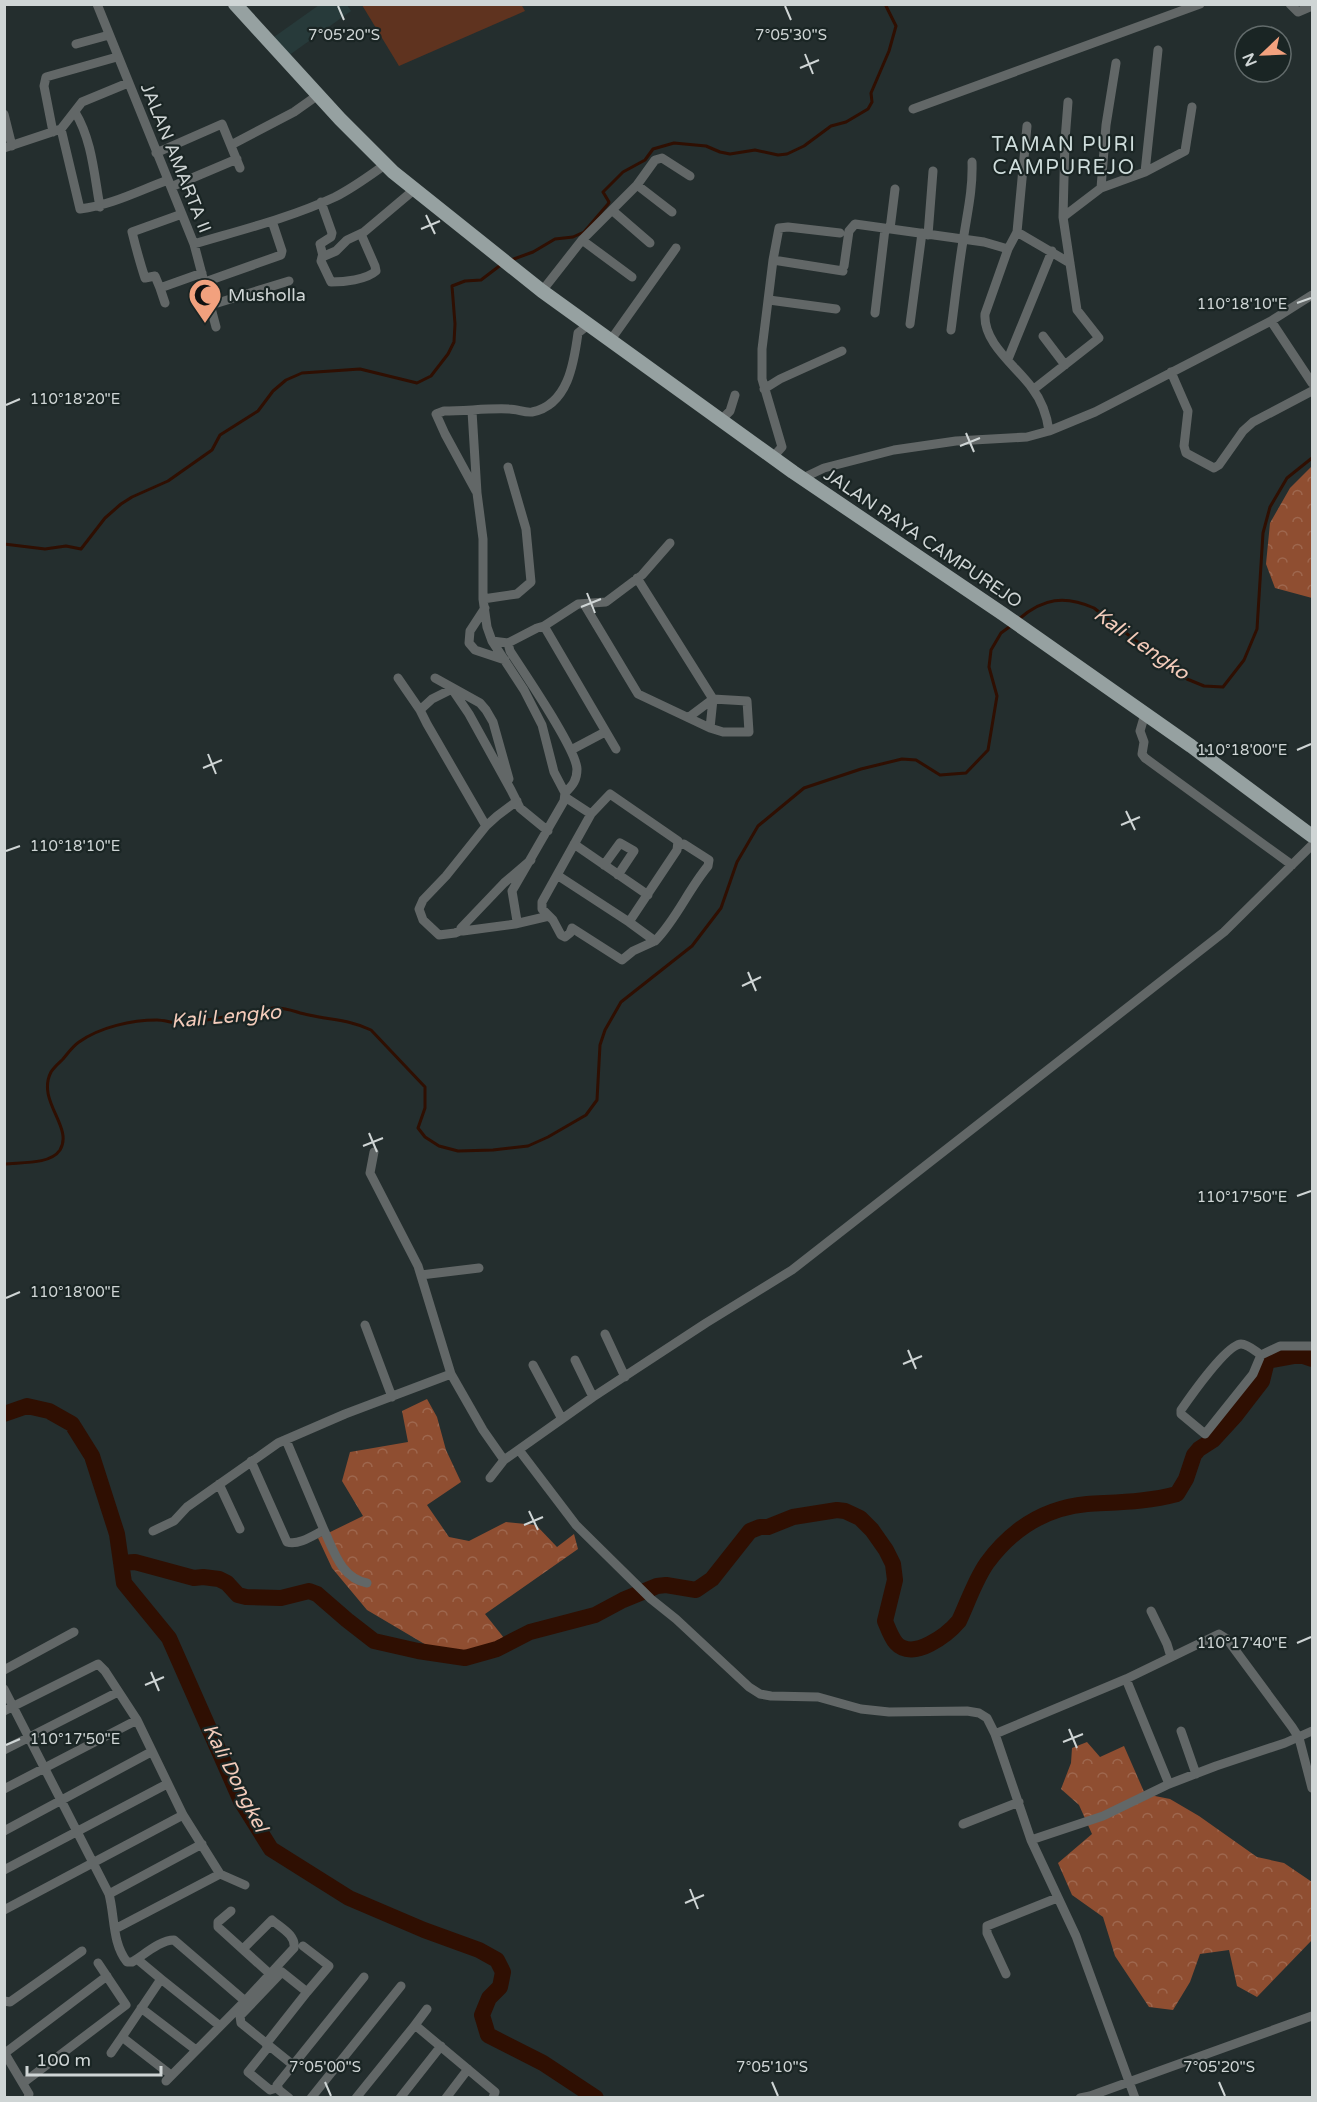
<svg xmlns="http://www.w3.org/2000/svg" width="1317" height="2102" viewBox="0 0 1317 2102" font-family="'Varela Round',sans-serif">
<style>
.built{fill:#273a3a}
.grass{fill:#5f331f}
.forest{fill:url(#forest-crowns)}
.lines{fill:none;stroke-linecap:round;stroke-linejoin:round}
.stream{stroke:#2f0f02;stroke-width:3}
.river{stroke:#2f0f02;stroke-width:16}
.street{stroke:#626767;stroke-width:9}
.primary{stroke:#96a1a1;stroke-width:14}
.ticks{fill:none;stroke:#cfd5d5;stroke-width:2}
.labels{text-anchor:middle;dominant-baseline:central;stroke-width:4.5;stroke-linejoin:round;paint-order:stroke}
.street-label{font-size:18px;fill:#cfd5d5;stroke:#1a2524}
.poi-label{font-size:18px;fill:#cfd5d5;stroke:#1a2524;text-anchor:start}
.neighbourhood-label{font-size:20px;letter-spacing:1.5px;fill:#cfdddc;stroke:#1a2524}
.water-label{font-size:20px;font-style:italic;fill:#f3cbba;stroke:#1a2524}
.ticks-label{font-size:15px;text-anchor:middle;fill:#cfd5d5;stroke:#1a2524;stroke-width:4.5;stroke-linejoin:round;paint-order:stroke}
</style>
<defs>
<pattern id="forest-crowns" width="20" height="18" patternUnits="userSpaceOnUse" patternTransform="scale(1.5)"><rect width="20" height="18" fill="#8f4e31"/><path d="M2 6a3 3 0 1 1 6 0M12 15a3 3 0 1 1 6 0" fill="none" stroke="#9e674e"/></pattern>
</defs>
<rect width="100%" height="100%" fill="#242e2e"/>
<path class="built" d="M 319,5 L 347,5 L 351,11 L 288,56 L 274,37 Z"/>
<path class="grass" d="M 521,4 L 525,11 L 399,66 L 362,5 Z"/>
<path class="forest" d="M 1312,466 L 1312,598 L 1275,588 L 1266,564 L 1270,523 L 1290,488 Z
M 427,1399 L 437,1417 L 446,1450 L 461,1482 L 427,1505 L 449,1537 L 469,1541 L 506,1522 L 536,1525 L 557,1547 L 574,1534 L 578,1549 L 485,1614 L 512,1648 L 455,1662 L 367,1610 L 332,1568 L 318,1538 L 363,1516 L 342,1481 L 350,1452 L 408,1442 L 402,1411 Z
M 1087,1742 L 1100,1757 L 1124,1746 L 1145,1794 L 1170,1799 L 1199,1816 L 1257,1857 L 1284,1863 L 1312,1882 L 1312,1940 L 1257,1997 L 1237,1986 L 1229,1950 L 1200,1954 L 1190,1982 L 1173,2010 L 1149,2007 L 1115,1956 L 1103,1917 L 1072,1895 L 1058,1863 L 1092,1834 L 1079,1805 L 1061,1789 L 1071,1763 L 1072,1748 Z"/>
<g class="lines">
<path class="stream" d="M 511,260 L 533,252 L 555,239 L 573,237 L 584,232 L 608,204 L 609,202 L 603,192 L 623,172 L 645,160 L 653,149 L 674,143 L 706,146 L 720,152 L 730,154 L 755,150 L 778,155 L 787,154 L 804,146 L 831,126 L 846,122 L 868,109 L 872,102 L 871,93 L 889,51 L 896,26 L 885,4
M 4,544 L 45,549 L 66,546 L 81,549 L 105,518 L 121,504 L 132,497 L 168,481 L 212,450 L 220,435 L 258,411 L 273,391 L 286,380 L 302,373 L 360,369 L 417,383 L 431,376 L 448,354 L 454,342 L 455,324 L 452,286 L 465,281 L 481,280 L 502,264
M 1019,619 C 1043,598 1065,595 1094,608 L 1168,666 L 1187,679 L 1204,686 L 1223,687 L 1244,660 L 1257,629 L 1263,533 L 1270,507 L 1287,478 L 1312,458
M 4,1164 C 20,1162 50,1165 60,1150 C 74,1127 36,1101 51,1072 C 54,1067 60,1062 63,1059 C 68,1053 73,1046 79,1042 C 100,1027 132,1020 157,1020 C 164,1020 172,1023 179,1023 C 211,1022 243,1012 274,1008 C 287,1007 297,1013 309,1015 C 330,1020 351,1020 371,1030 L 425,1087 L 425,1108 L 418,1128 L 425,1137 L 439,1146 L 458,1151 L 493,1150 L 528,1146 L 548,1137 L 586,1115 L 597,1100 L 600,1045 L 605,1030 L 621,1002 L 692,946 L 721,908 L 737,862 L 758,826 L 804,788 L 861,769 L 902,759 L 916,760 L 940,775 L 966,773 L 988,750 L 997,696 L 989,667 L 991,650 L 1001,633 L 1012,625"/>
<path class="river" d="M 4,1414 L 27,1406 L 49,1411 L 72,1424 L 92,1456 L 117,1534 L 124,1583 L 169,1638 L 241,1801 L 271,1849 L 349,1898 L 424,1930 L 479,1950 L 497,1960 L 503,1972 L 500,1987 L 489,1998 L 482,2015 L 488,2035 L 543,2063 L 596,2098
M 121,1563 L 135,1562 L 194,1578 L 203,1577 L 219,1579 L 227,1583 L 238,1595 L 246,1597 L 281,1598 L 309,1591 L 317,1594 L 347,1620 L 374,1641 L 418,1651 L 465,1658 L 497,1649 L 530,1632 L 595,1615 L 623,1600 L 657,1586 L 666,1585 L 696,1590 L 712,1579 L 750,1531 L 760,1527 L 768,1527 L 793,1517 L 837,1510 L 845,1511 L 860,1518 L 872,1530 L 886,1550 L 893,1564 L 895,1580 L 885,1621 C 888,1628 891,1637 896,1643 C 913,1662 948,1634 959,1621 C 968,1602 975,1580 987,1563 C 1012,1529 1044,1508 1087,1504 C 1118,1502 1147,1502 1177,1494 L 1186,1479 L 1194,1455 L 1199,1449 L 1213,1440 L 1235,1416 L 1262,1381 L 1267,1361 L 1300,1355 L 1312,1359"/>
<path class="street" d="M 97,4 L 194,244 L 216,327
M 1290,4 L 1298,12 L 1312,6
M 76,44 L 109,35
M 913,109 L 1200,4
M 75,112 C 92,140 94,174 100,207
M 4,114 L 12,146
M 1027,126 L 1017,232 L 1008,249 L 985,314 C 983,343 1016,366 1032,388 C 1042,401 1047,416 1049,431
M 61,129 L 80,209 C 112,205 138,191 168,180
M 53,132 L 44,86 L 46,77 L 117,57
M 231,145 L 294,112 L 318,95
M 4,148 L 61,129 L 82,102 L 128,83
M 156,153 L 222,124 L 240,168
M 1145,172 L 1158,50
M 637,185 L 672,212
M 171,187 L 237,159
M 1101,188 L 1106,125 L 1116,63
M 321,202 L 332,233 L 331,237 L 320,244 L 323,256
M 613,211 L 650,243
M 182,214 L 132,232 C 136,248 140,263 145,278 L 155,276 L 160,288 L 202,273
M 1063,217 L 1101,188 L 1145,172 L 1185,151 L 1192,107
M 890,229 L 895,189
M 1017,232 L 1070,263
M 361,234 L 375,266 L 376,271 C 366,280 344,282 331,282 L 321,261 L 322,257 L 336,251 L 347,240 L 364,232 L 415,189
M 928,235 L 933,171
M 582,240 L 632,277
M 194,244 C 241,230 290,218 335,197 C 353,188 369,176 386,164
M 773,260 L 779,228 L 788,227 L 840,233
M 844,266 L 849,231 L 855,224 L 984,242 L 1008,249
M 205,282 L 281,255 L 282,251 L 272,221
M 160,288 L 165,303
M 542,291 L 582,240 L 637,185 L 655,160 L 662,158 L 690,176
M 769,300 L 836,309
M 211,305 L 289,281
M 875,313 L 885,229
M 1271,321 L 1312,295
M 910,324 L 922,233
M 951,330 C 955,300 958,271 963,241 C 967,214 973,190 972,162
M 1043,336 L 1065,365
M 610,341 L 676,248
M 1008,359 L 1052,251
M 1171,372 L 1188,411 L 1184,446 L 1186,453 L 1214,468 L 1219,465 L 1243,431 L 1253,422 L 1312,391
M 764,389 L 780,379 L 842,351
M 1034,389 L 1099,338 L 1077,310 L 1063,217 L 1065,140 L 1068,102
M 472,411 L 477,493 L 483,539 L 483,599 L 487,627 L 492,641 L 524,690 L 542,725 L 554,772 L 565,793 L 564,801 L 512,891 L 517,921 L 515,924 L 463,931 L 461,928 L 504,883 L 531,860
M 721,420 L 730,411 L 735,395
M 773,457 L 782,447 L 762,379 L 762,349 L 773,260 L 843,271
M 803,478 L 824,468 L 894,450 L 956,441 L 1027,437 L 1049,431 L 1095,412 L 1271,321 L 1312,383
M 476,491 L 445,434 L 436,414 L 444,411 C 466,411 488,408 509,409 C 517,409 525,413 532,412 C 568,405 574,363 578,333 L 588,325
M 637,578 L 713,699 L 710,728
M 483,599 L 517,594 L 531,582 L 526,529 L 508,467
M 584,604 L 638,694 L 710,728 L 723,732 L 749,732 L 747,701 L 713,699 L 689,717
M 485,608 L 470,631 L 469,643 L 475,650 L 505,660
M 544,626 L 578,604 L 606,602 L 642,575 L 670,543
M 492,641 L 508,643 L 510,651 C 524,673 576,748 577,769 C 577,780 573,785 565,793
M 508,643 L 537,628 L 544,626 L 616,749
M 398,678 L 420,710
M 435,678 L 480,703 L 486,710 L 493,722 L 509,779
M 1145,714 L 1140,731 L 1144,742 L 1142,754 L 1145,758 L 1292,865
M 571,750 L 605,732
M 565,797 L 591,814 L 610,794 L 678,841 L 677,850 L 629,922 L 557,875 L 591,814
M 517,801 L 497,816 L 486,826 L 427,724 L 420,710 L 432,699 L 452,689 L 469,714 L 511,790 L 520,808 L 548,831
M 574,844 L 648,895
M 604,865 L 620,843 L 634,851 L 618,875
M 557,875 L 542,902 L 542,909 L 553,920 L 561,935 L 565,937 L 570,933 L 572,928 L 622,960 L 633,951 L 655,941 L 629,922
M 515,924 L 549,916
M 462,930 L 455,933 L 439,935 L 423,920 L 419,909 L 423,900 L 446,876 L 486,826
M 655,941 C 676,920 688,890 708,866 L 709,860 L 684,844 L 679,845
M 374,1152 L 370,1173 L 418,1266 L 451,1374
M 421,1275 L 479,1268
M 365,1325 L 392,1397
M 605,1334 L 625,1377
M 1261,1355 C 1255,1351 1248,1344 1241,1344 C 1227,1344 1190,1397 1181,1410 L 1181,1414 L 1205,1434 L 1253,1374 L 1261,1355 L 1280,1346 L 1312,1346
M 575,1360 L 593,1397
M 533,1365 L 562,1419
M 286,1440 L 324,1530
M 519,1450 L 576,1525 L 651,1599 L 676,1619 L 749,1687 L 760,1694 L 771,1696 L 818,1697 L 861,1709 L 889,1712 L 967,1711 L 979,1713 L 987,1718 L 995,1734 L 1031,1840 L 1076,1936 L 1135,2098
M 251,1461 L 287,1542 C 298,1546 314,1535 324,1530 C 334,1551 341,1578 367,1583
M 490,1478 L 504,1460
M 219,1484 L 240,1529
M 153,1531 L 174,1521 L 187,1507 L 278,1443 L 345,1414 L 451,1374 L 483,1430 L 504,1460 L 593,1397 L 706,1323 L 792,1270 L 1224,932 L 1312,845
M 1151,1611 L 1167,1644 L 1171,1657
M 4,1670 L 74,1632
M 1126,1679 L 1169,1784
M 4,1689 L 109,1894 C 115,1917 112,1943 127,1962 L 132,1962 C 144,1955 160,1940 174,1940 L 245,2001 L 166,2081
M 4,1711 L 98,1664 L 105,1671 L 137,1720 L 183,1815 L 220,1874
M 1181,1731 L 1196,1774
M 995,1734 L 1126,1679 L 1219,1634 L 1227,1639 L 1292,1727 L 1299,1738 L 1312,1788
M 4,1750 L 118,1692
M 4,1789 L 137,1720
M 963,1824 L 1019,1802
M 4,1831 L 151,1752
M 1031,1840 L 1103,1816 L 1169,1784 L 1216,1766 L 1285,1743 L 1312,1731
M 4,1870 L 167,1784
M 109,1894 L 202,1844
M 4,1910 L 183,1815
M 231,1911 L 218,1922 L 218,1927 L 270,1974 L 245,2001
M 115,1929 L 220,1874 L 245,1885
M 303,1946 L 329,1966 L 307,1992
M 243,1949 L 272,1920 C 281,1928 296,1935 294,1948 L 270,1974
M 137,1959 L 161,1979 L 122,2037 L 171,2075
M 1006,1974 L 987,1933 L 987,1926 L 1057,1898
M 161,1979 L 220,2026
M 4,2001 L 10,2002 L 82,1951
M 141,2008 L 196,2050
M 427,2009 L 415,2025 L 495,2092 L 493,2098
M 266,2044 L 307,1992 L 282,1972 L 240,2016 L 241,2023 L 293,2065
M 269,2046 L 248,2072 L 270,2090 L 277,2088
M 4,2052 L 29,2094 L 28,2098
M 5,2053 L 107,1976
M 111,2053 L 122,2037
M 23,2083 L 126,2005 L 98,1963
M 289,2098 L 279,2090 L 277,2085 L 364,1977
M 311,2098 L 401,1986
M 356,2098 L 415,2025
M 400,2098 L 441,2046
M 446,2098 L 468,2069
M 1080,2098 L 1090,2096 L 1312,2016"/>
<path class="primary" d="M 235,4 L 340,119 L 393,172 L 542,291 L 793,472 L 1003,614 L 1191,746 L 1312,836"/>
</g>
<path class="ticks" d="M 338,6 L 344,20M 785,6 L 791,20M 805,54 L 813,74M 800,68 L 819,60M 426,215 L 435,234M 421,229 L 440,221M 1297,303 L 1311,298M 6,405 L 20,399M 966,433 L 974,452M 960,446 L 980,438M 587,593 L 595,613M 581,607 L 601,599M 1297,750 L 1311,744M 208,754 L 216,774M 203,768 L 222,760M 1126,811 L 1135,830M 1121,825 L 1140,817M 6,851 L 20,846M 748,972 L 756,991M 742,986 L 761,977M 369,1133 L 377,1152M 363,1146 L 383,1138M 1297,1196 L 1311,1191M 6,1298 L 20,1292M 908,1350 L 916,1369M 903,1364 L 922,1356M 529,1511 L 538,1530M 524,1525 L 543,1517M 1297,1643 L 1311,1637M 151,1672 L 159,1691M 145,1685 L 164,1677M 1069,1729 L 1077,1748M 1063,1742 L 1083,1734M 6,1745 L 20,1739M 690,1889 L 698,1909M 685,1903 L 704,1895M 325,2082 L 331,2096M 772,2082 L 778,2096M 1219,2082 L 1225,2096"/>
<defs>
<symbol id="mosque-pin" viewBox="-11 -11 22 30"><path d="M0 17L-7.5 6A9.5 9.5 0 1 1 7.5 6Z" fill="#f2a17e" stroke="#1a2524"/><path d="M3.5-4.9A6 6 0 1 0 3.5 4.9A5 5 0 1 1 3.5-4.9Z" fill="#111"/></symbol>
</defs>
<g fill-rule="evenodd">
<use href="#mosque-pin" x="186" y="276" width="38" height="52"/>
</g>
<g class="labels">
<g class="street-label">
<text transform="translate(176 158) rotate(68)">JALAN AMARTA II</text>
<text transform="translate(923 538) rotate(34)">JALAN RAYA CAMPUREJO</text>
</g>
<g class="poi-label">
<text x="228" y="295">Musholla</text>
</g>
<g class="neighbourhood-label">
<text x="1064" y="145">TAMAN PURI<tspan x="1064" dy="23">CAMPUREJO</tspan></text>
</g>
<g class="water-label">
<text transform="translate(1141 644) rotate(35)">Kali Lengko</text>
<text transform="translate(226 1017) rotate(-5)">Kali Lengko</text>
<text transform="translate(235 1778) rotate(63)">Kali Dongkel</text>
</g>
</g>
<g class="ticks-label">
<text x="344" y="40">7°05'20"S</text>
<text x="791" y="40">7°05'30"S</text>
<text x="1242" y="309">110°18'10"E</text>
<text x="75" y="404">110°18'20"E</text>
<text x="1242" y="755">110°18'00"E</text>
<text x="75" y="851">110°18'10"E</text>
<text x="1242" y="1202">110°17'50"E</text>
<text x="75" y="1297">110°18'00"E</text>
<text x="1242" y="1648">110°17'40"E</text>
<text x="75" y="1744">110°17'50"E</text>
<text x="325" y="2072">7°05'00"S</text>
<text x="772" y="2072">7°05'10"S</text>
<text x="1219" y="2072">7°05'20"S</text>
</g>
<rect width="1317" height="2102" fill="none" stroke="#cfd5d5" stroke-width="12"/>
<g transform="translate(1263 54) rotate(247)"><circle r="28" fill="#1a2524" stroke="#626b6b" stroke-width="1.5"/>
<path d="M0-4.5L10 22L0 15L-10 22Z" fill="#f2a17e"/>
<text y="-9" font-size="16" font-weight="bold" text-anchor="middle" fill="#cfd5d5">N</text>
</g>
<path d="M27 2066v9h134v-9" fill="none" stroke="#cfd5d5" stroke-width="3"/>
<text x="36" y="2066" font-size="18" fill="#cfd5d5" stroke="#1a2524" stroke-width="4.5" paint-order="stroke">100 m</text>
</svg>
